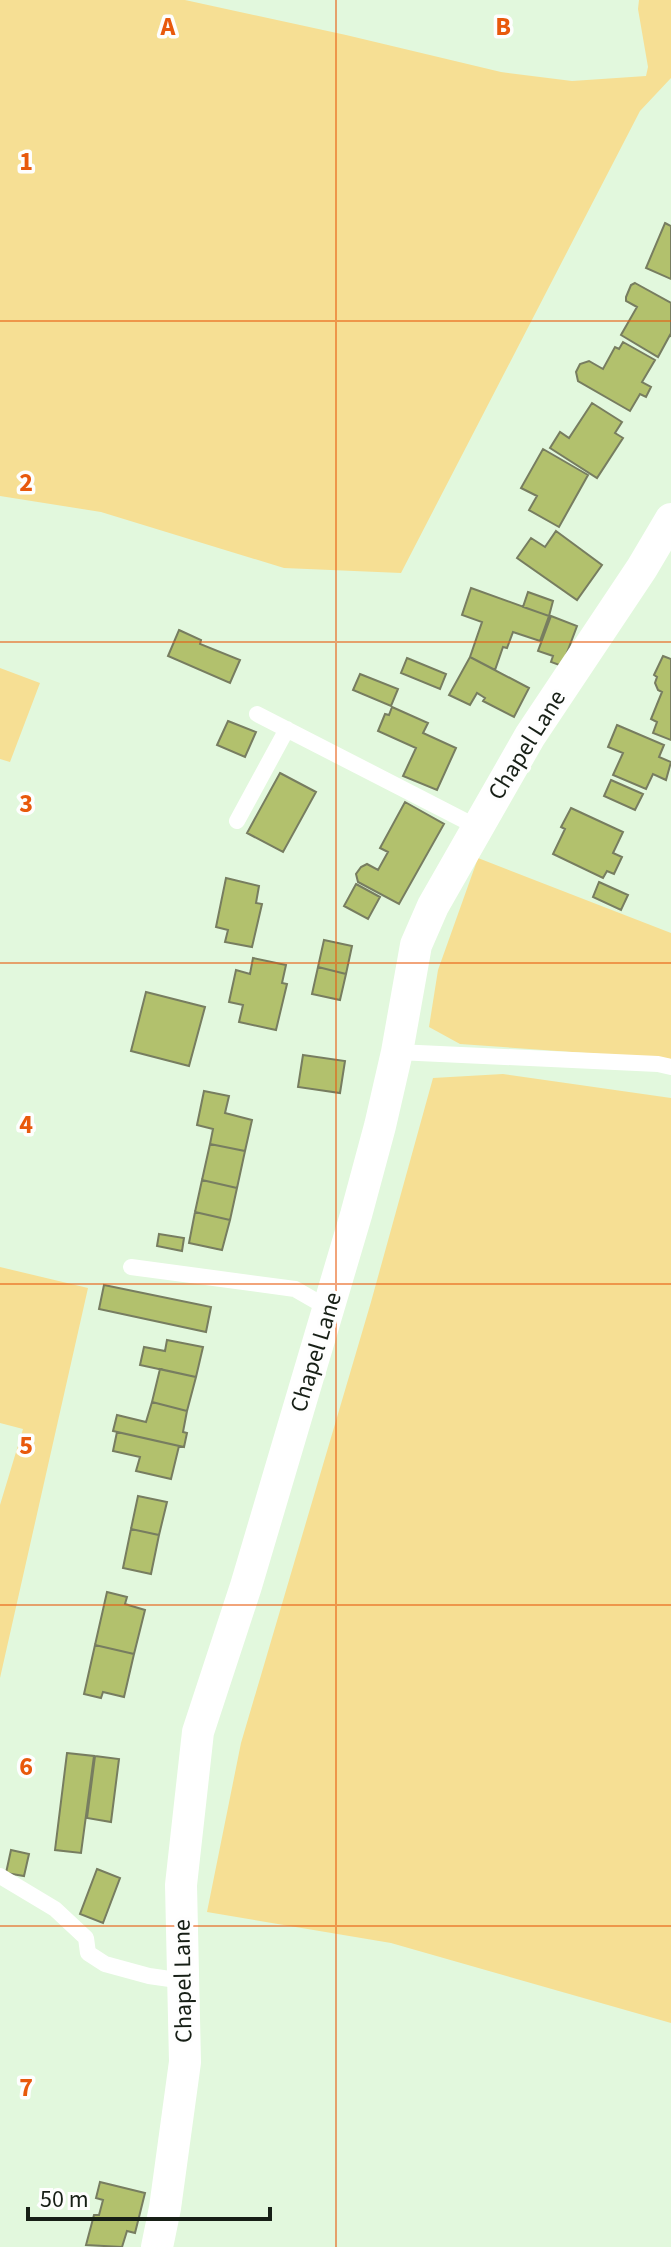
<svg xmlns="http://www.w3.org/2000/svg" width="671" height="2247" viewBox="0 0 671 2247" font-family="'Source Sans 3',sans-serif">
<style>
.green{fill:#f6df94}
.building{fill:#b2c16d;stroke:#777d60;stroke-width:2}
.lines{fill:none;stroke-linecap:round;stroke-linejoin:round}
.lane{stroke:#fff;stroke-width:16}
.street{stroke:#fff;stroke-width:32}
.grid{fill:none;stroke:#e8590c;stroke-width:2;stroke-opacity:0.55}
.labels{text-anchor:middle;dominant-baseline:central;stroke-width:7;stroke-linejoin:round;paint-order:stroke}
.street-label{font-size:24px;fill:#171f16;stroke:#fefefe}
.grid-label{font-size:26px;text-anchor:middle;font-weight:bold;fill:#e8590c;stroke:#fefefe;stroke-width:7;stroke-linejoin:round;paint-order:stroke}
</style>
<rect width="100%" height="100%" fill="#e2f8dd"/>
<path class="green" d="M 0,0 L 185,0 L 346,35 L 501,72 L 572,81 L 646,76 L 648,67 L 638,9 L 639,0 L 671,0 L 671,78 L 640,111 L 401,573 L 284,568 L 101,512 L 0,496 Z
M 0,668 L 40,683 L 10,762 L 0,759 Z
M 478,858 L 671,933 L 671,1059 L 460,1044 L 429,1027 L 438,970 Z
M 503,1074 L 671,1098 L 671,2023 L 391,1943 L 207,1912 L 241,1743 L 371,1302 L 433,1078 Z
M 0,1267 L 88,1288 L 0,1678 L 0,1505 L 23,1429 L 0,1423 Z"/>
<path class="building" d="M 665,223 L 671,226 L 671,279 L 646,268 Z
M 635,283 L 671,303 L 671,336 L 670,335 L 658,357 L 621,335 L 637,307 L 626,301 L 626,297 L 631,285 Z
M 623,342 L 655,360 L 642,382 L 651,387 L 646,397 L 640,394 L 630,411 L 578,381 L 576,372 L 580,364 L 589,361 L 603,369 L 615,347 L 619,349 Z
M 592,403 L 622,422 L 615,433 L 623,438 L 597,478 L 550,448 L 560,432 L 569,438 Z
M 543,449 L 588,475 L 559,527 L 529,510 L 537,496 L 521,488 Z
M 556,531 L 602,565 L 577,600 L 517,558 L 531,538 L 545,547 Z
M 471,588 L 549,616 L 540,641 L 513,632 L 507,648 L 503,647 L 495,670 L 470,657 L 482,622 L 462,615 Z
M 528,592 L 553,601 L 549,616 L 523,607 Z
M 551,616 L 577,626 L 562,666 L 551,662 L 553,656 L 538,651 Z
M 179,630 L 201,640 L 200,644 L 240,660 L 230,683 L 168,656 Z
M 663,656 L 671,659 L 671,740 L 653,733 L 657,722 L 651,719 L 662,692 L 658,690 L 655,683 L 657,677 L 654,675 Z
M 470,657 L 529,688 L 514,717 L 483,701 L 485,698 L 477,693 L 470,705 L 449,695 Z
M 407,658 L 446,674 L 440,689 L 401,673 Z
M 360,674 L 398,689 L 391,706 L 353,690 Z
M 392,707 L 428,723 L 423,733 L 456,748 L 437,790 L 403,776 L 416,748 L 378,731 L 385,714 L 389,715 Z
M 228,721 L 256,732 L 245,757 L 217,745 Z
M 617,725 L 664,745 L 659,757 L 671,762 L 666,780 L 653,774 L 646,789 L 613,775 L 623,753 L 608,747 Z
M 280,773 L 316,792 L 283,852 L 247,833 Z
M 611,780 L 643,794 L 635,810 L 604,796 Z
M 405,802 L 444,824 L 399,904 L 358,882 L 356,874 L 361,867 L 367,864 L 378,870 L 388,852 L 380,848 Z
M 571,808 L 623,832 L 613,853 L 622,857 L 614,874 L 607,871 L 603,878 L 553,854 L 565,829 L 561,827 Z
M 226,878 L 259,886 L 256,903 L 262,904 L 252,947 L 225,942 L 228,930 L 216,927 Z
M 599,882 L 628,895 L 621,910 L 593,897 Z
M 356,884 L 380,897 L 368,919 L 344,906 Z
M 324,940 L 352,946 L 346,974 L 318,967 Z
M 253,958 L 286,965 L 282,983 L 287,984 L 276,1030 L 239,1022 L 243,1005 L 229,1002 L 236,970 L 250,974 Z
M 318,967 L 346,974 L 340,1000 L 312,994 Z
M 146,992 L 205,1007 L 189,1066 L 131,1051 Z
M 303,1055 L 345,1061 L 340,1093 L 298,1087 Z
M 204,1091 L 229,1096 L 225,1113 L 252,1120 L 245,1151 L 210,1144 L 213,1129 L 197,1125 Z
M 210,1144 L 245,1151 L 237,1188 L 202,1180 Z
M 202,1180 L 237,1188 L 230,1220 L 195,1212 Z
M 195,1212 L 230,1220 L 222,1250 L 189,1243 Z
M 159,1234 L 184,1238 L 182,1251 L 157,1246 Z
M 104,1285 L 211,1307 L 206,1332 L 99,1309 Z
M 167,1340 L 203,1347 L 196,1377 L 140,1365 L 144,1347 L 165,1351 Z
M 160,1369 L 196,1377 L 187,1411 L 152,1402 Z
M 152,1402 L 187,1411 L 183,1432 L 187,1433 L 184,1447 L 113,1431 L 117,1415 L 146,1422 Z
M 117,1432 L 179,1446 L 171,1479 L 136,1471 L 140,1457 L 113,1451 Z
M 138,1496 L 167,1502 L 159,1535 L 131,1529 Z
M 131,1529 L 159,1535 L 151,1574 L 123,1568 Z
M 107,1592 L 127,1597 L 125,1604 L 145,1610 L 134,1654 L 95,1645 Z
M 95,1645 L 134,1654 L 124,1697 L 103,1692 L 101,1698 L 84,1694 Z
M 67,1753 L 94,1756 L 81,1853 L 55,1850 Z
M 95,1756 L 119,1759 L 111,1822 L 87,1818 Z
M 11,1850 L 29,1854 L 24,1876 L 6,1873 Z
M 97,1869 L 120,1878 L 103,1923 L 80,1914 Z
M 100,2182 L 145,2193 L 135,2233 L 127,2231 L 122,2247 L 86,2245 L 94,2215 L 99,2215 L 103,2200 L 96,2198 Z"/>
<g class="lines">
<path class="lane" d="M 257,714 L 477,827
M 237,821 L 287,729
M 397,1052 L 658,1064 L 671,1067
M 131,1267 L 295,1289 L 328,1308
M 0,1876 L 55,1909 L 86,1938 L 88,1953 L 105,1964 L 149,1976 L 184,1981"/>
<path class="street" d="M 157,2247 L 165,2208 L 185,2062 L 181,1885 L 198,1732 L 246,1586 L 356,1215 L 380,1126 L 397,1052 L 416,945 L 433,906 L 530,736 L 642,568 L 671,519"/>
</g>
<path class="grid" d="M 336,0 L 336,2247M 0,321 L 671,321M 0,642 L 671,642M 0,963 L 671,963M 0,1284 L 671,1284M 0,1605 L 671,1605M 0,1926 L 671,1926"/>
<g class="labels">
<g class="street-label">
<text transform="translate(527 745) rotate(-58)">Chapel Lane</text>
<text transform="translate(316 1352) rotate(-73)">Chapel Lane</text>
<text transform="translate(183 1981) rotate(-91)">Chapel Lane</text>
</g>
</g>
<g class="grid-label">
<text x="168" y="35">A</text>
<text x="503" y="35">B</text>
<text x="26" y="170">1</text>
<text x="26" y="491">2</text>
<text x="26" y="812">3</text>
<text x="26" y="1133">4</text>
<text x="26" y="1454">5</text>
<text x="26" y="1775">6</text>
<text x="26" y="2096">7</text>
</g>
<path d="M28 2207v12h242v-12" fill="none" stroke="#171f16" stroke-width="4"/>
<text x="40" y="2207" font-size="24" fill="#171f16" stroke="#fefefe" stroke-width="6" paint-order="stroke">50 m</text>
</svg>
